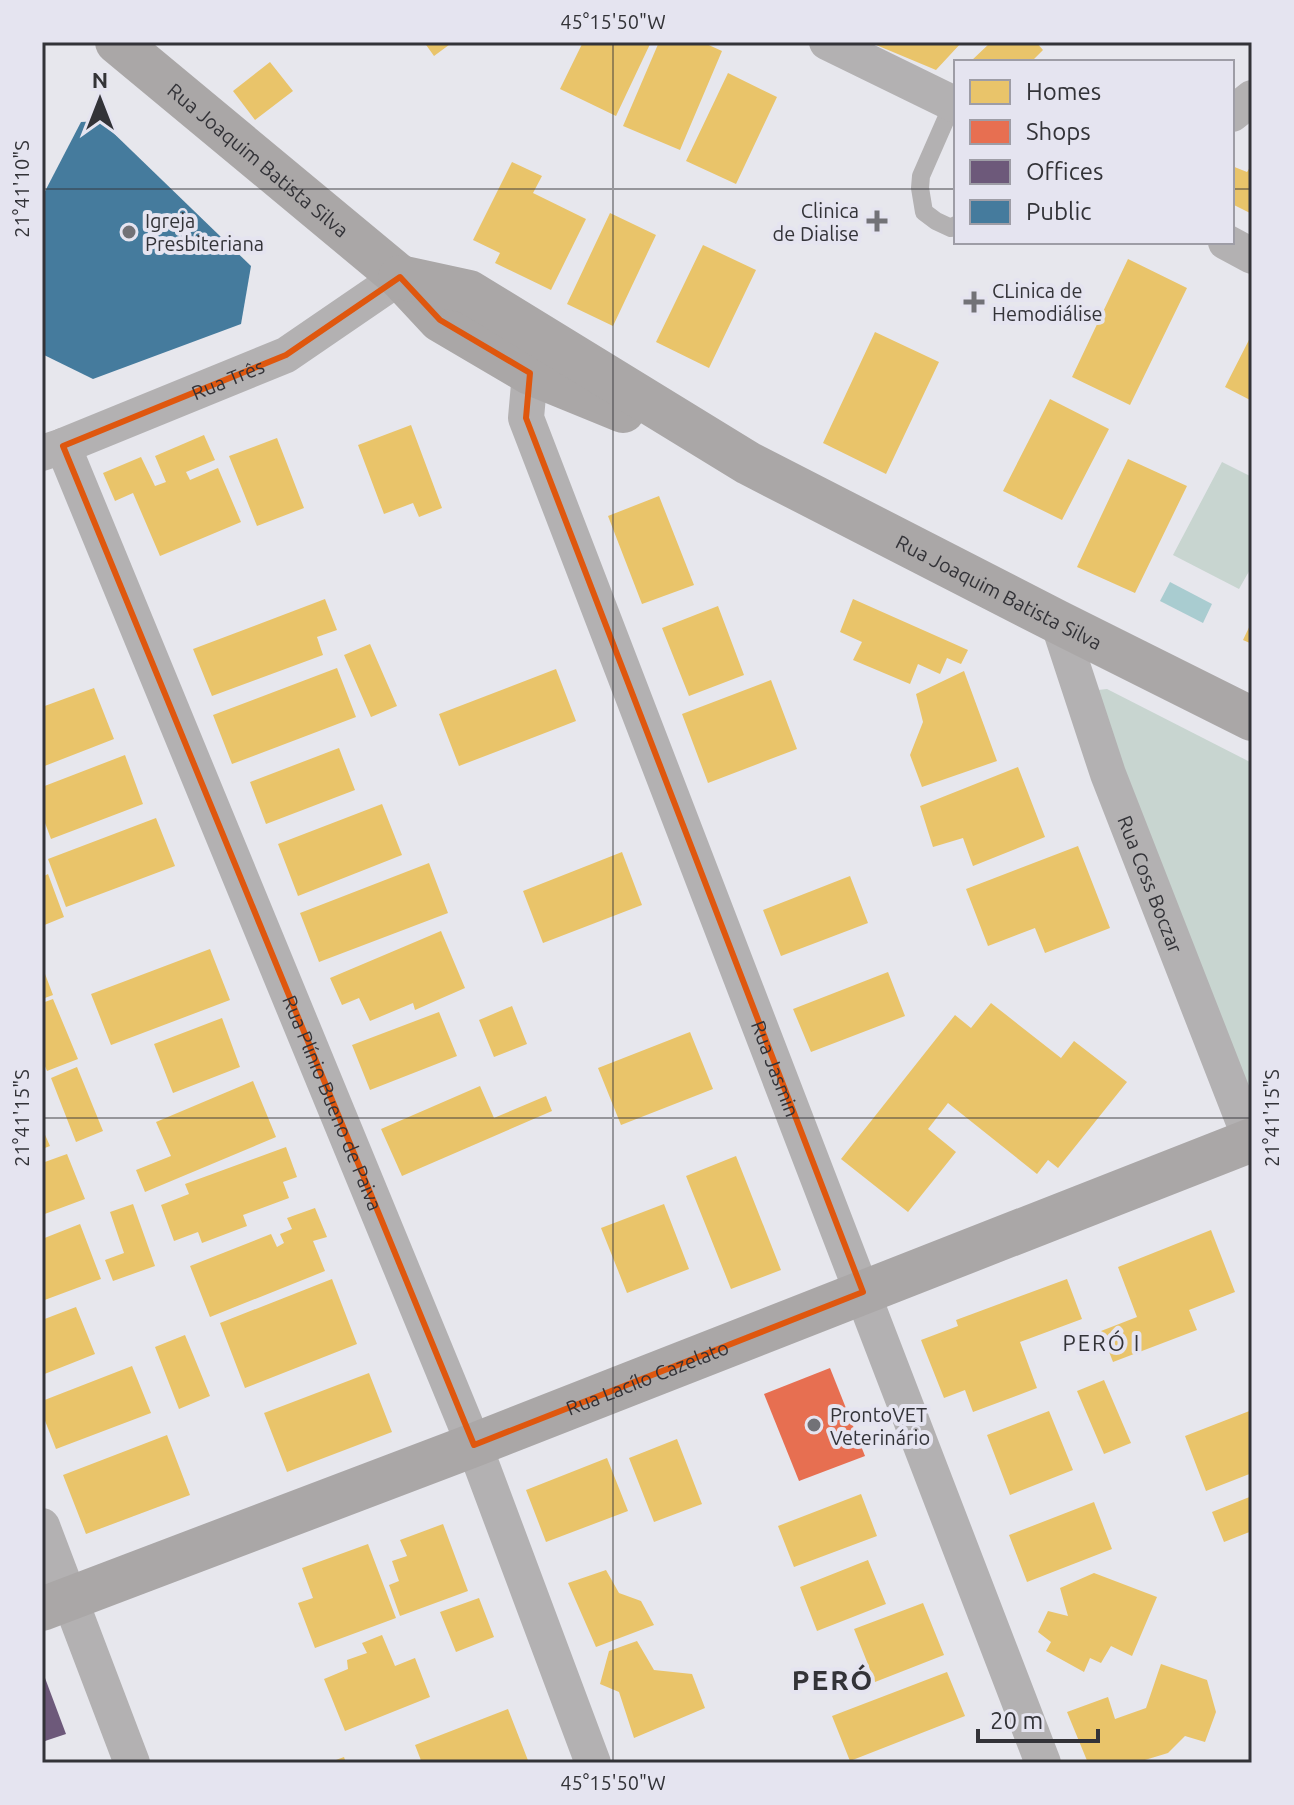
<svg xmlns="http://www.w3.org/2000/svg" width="1294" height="1805" viewBox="0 0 1294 1805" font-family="Ubuntu,sans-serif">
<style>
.green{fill:#c8d5d0}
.water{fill:#a9ccd0}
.homes{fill:#e9c46a}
.shops{fill:#e76f51}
.offices{fill:#6d597a}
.public{fill:#457b9d}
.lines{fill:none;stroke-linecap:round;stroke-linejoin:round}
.lane{stroke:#b3b1b2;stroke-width:18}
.street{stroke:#b3b1b2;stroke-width:36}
.secondary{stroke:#aaa7a7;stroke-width:44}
.marked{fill:none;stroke:#df570e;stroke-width:6;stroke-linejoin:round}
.ticks{fill:none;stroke:#333338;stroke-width:2;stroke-opacity:0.45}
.poi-dot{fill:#727277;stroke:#e5e4f0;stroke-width:3}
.labels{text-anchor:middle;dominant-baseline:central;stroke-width:8;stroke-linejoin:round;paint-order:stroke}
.street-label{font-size:20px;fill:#333338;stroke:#e5e4f0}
.poi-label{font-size:20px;fill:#333338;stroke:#e5e4f0;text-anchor:start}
.neighbourhood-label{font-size:22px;letter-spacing:2px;fill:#333338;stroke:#e5e4f0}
.district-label{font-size:28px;font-weight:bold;letter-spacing:2px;fill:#333338;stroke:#e5e4f0}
.neatline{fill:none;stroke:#333338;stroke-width:3}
.ticks-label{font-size:20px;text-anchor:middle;fill:#333338}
</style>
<rect width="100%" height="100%" fill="#e7e7ed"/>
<path class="green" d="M 1222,462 L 1252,477 L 1252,566 L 1239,589 L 1173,555 Z
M 1107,689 L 1252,763 L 1252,1096 L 1095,698 L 1098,690 Z"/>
<path class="water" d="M 1170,582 L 1212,604 L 1203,623 L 1160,601 Z"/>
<path class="homes" d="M 424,42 L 453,42 L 434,56 Z
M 583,42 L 651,42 L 616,116 L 560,89 Z
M 659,42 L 702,42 L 722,51 L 680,150 L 623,126 Z
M 869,42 L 962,42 L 936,70 Z
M 991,42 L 1036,42 L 1043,50 L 1031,62 L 970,62 Z
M 270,62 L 293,91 L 255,120 L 233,91 Z
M 728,73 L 777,97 L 736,184 L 686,161 Z
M 512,162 L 542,176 L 533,193 L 586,219 L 551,290 L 495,263 L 500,253 L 473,240 Z
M 1252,164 L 1252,214 L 1232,204 L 1232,166 L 1247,172 Z
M 610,213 L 656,235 L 613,326 L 567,304 Z
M 703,245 L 756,270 L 709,368 L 656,342 Z
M 1128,259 L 1187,288 L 1130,405 L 1072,377 Z
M 875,332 L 939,362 L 886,474 L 823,443 Z
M 1252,334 L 1252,401 L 1225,387 Z
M 1050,399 L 1109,429 L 1062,520 L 1003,491 Z
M 411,425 L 442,508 L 419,517 L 413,503 L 384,514 L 358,445 Z
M 204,435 L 215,460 L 186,472 L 190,480 L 218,468 L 241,522 L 160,556 L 133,493 L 115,501 L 103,473 L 141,457 L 155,486 L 166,482 L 155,456 Z
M 277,438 L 304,508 L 257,526 L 229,456 Z
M 1128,459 L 1187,486 L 1135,593 L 1077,567 Z
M 659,496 L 694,585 L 642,604 L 608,516 Z
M 325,599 L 337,630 L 317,637 L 323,655 L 212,696 L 193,649 Z
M 853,599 L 968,650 L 961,664 L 947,658 L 940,674 L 918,664 L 910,684 L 853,660 L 862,642 L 840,632 Z
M 718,606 L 744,675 L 689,696 L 662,628 Z
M 1252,621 L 1252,644 L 1243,640 Z
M 370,644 L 397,706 L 371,717 L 344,655 Z
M 337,668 L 356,717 L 232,764 L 213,715 Z
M 556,669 L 576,721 L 459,766 L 439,714 Z
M 964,671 L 997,761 L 922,787 L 910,755 L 923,722 L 916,694 Z
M 771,680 L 797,749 L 708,783 L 682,714 Z
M 94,688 L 114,739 L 42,767 L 42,707 Z
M 339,748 L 355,790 L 266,824 L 250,782 Z
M 125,755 L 143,804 L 51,839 L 42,815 L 42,787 Z
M 1018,767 L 1045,837 L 973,866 L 963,838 L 933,847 L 920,806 Z
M 382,804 L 402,855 L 298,896 L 278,844 Z
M 156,818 L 175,866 L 66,907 L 48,859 Z
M 1078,846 L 1110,928 L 1045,953 L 1035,928 L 988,946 L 966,889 Z
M 622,852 L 642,905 L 543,943 L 523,891 Z
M 429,863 L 448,913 L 319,962 L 300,913 Z
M 48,874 L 64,917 L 42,926 L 42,877 Z
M 850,876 L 868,923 L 781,956 L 763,910 Z
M 441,931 L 465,988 L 415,1010 L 413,1003 L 370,1021 L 359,998 L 342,1005 L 330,978 Z
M 210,949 L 230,1000 L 111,1045 L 91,994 Z
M 42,966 L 53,995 L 42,999 Z
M 888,972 L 905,1016 L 811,1052 L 793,1009 Z
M 53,999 L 78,1059 L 47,1071 L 42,1059 L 42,1003 Z
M 991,1003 L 1061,1058 L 1074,1041 L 1127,1082 L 1058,1168 L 1048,1160 L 1037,1174 L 948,1103 L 928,1129 L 956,1152 L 908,1212 L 841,1159 L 955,1015 L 971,1028 Z
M 512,1006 L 527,1044 L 494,1057 L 479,1020 Z
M 439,1012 L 457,1056 L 370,1090 L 352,1045 Z
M 222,1018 L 240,1067 L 173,1093 L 154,1044 Z
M 690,1032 L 713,1089 L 621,1125 L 598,1068 Z
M 77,1067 L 103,1131 L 76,1142 L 51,1078 Z
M 253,1081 L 276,1137 L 145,1192 L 136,1170 L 171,1156 L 156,1122 Z
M 480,1086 L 494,1118 L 546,1096 L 552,1111 L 402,1176 L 381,1129 Z
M 42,1128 L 50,1146 L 42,1149 Z
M 286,1147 L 297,1177 L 283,1182 L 289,1198 L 243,1215 L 247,1226 L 202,1243 L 198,1232 L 174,1241 L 161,1205 L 189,1194 L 185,1184 Z
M 67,1154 L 85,1199 L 42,1215 L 42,1163 Z
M 736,1156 L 781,1270 L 731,1289 L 686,1176 Z
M 133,1204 L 155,1266 L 113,1281 L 105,1260 L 124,1253 L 110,1212 Z
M 664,1204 L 689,1269 L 627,1293 L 601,1228 Z
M 315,1208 L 327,1237 L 313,1241 L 325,1271 L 210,1317 L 190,1266 L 271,1234 L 277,1247 L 284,1243 L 280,1234 L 292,1229 L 287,1218 Z
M 80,1224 L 101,1279 L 42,1301 L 42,1239 Z
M 1211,1230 L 1235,1292 L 1189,1310 L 1197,1330 L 1113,1362 L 1101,1331 L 1137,1317 L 1118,1267 Z
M 332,1279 L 357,1344 L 245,1388 L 220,1323 Z
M 1067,1279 L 1082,1319 L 1020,1342 L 1037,1388 L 973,1412 L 965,1390 L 944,1398 L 921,1340 L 958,1326 L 956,1320 Z
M 76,1307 L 95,1354 L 42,1375 L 42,1320 Z
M 185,1335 L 210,1396 L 179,1409 L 155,1347 Z
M 132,1366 L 151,1413 L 56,1449 L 42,1413 L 42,1401 Z
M 369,1373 L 392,1432 L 287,1472 L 264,1413 Z
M 1104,1380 L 1131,1443 L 1104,1454 L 1077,1391 Z
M 1252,1410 L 1252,1473 L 1206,1491 L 1185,1436 Z
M 1049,1411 L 1073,1470 L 1010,1495 L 987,1435 Z
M 167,1435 L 190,1495 L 86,1534 L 63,1475 Z
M 677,1439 L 702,1504 L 654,1522 L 629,1458 Z
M 607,1458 L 628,1511 L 546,1542 L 526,1490 Z
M 861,1494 L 877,1536 L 794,1567 L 778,1526 Z
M 1252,1496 L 1252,1531 L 1224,1542 L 1212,1512 Z
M 1094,1502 L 1112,1549 L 1027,1582 L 1009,1535 Z
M 443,1524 L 468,1591 L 400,1616 L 389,1585 L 399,1581 L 392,1561 L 407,1556 L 400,1540 Z
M 368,1544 L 396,1618 L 315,1648 L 298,1603 L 313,1598 L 302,1568 Z
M 868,1560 L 886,1604 L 817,1631 L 800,1587 Z
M 606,1570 L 619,1593 L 641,1601 L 654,1625 L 596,1647 L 568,1583 Z
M 1094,1573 L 1157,1597 L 1132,1656 L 1111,1646 L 1101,1663 L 1090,1658 L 1084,1672 L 1046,1651 L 1051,1642 L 1038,1632 L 1048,1611 L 1068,1616 L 1060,1588 Z
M 479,1598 L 494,1637 L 456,1652 L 440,1612 Z
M 923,1603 L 944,1655 L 875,1682 L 854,1629 Z
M 382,1635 L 395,1666 L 415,1658 L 430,1697 L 345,1731 L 324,1679 L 348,1669 L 347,1660 L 367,1653 L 362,1643 Z
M 637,1641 L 654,1670 L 692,1674 L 705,1708 L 634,1738 L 619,1692 L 600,1684 L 609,1651 Z
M 1161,1664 L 1207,1680 L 1216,1712 L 1205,1742 L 1185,1736 L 1168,1753 L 1135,1763 L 1088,1763 L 1067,1712 L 1108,1697 L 1115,1719 L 1146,1708 Z
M 947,1672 L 965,1716 L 850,1761 L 832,1716 Z
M 508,1709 L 529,1763 L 422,1763 L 415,1745 Z
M 344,1757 L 346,1763 L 328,1763 Z"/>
<path class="shops" d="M 830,1368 L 865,1456 L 799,1481 L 764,1394 Z"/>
<path class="offices" d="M 42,1670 L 66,1734 L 42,1742 Z"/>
<path class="public" d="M 101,121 L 251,266 L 241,324 L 93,379 L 42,354 L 42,197 L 81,122 Z"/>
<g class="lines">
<path class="lane" d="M 953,103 L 921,176 L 920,188 L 924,212 L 936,221 L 951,228 L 956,225"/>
<g class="street">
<path d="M 827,42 L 956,105"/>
<path d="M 1232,114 L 1252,98"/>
<path d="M 1226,242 L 1252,256"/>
<path id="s1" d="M 530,373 L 526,418 L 1043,1763"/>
<path id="s2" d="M 63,446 L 474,1445 L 593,1763"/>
<path id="s3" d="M 42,453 L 63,446 L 286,355 L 400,277"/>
<path id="s4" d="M 1058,622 L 1108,774 L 1252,1143"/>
<path d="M 42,1526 L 132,1763"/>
</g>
<g class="secondary">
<path id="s5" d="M 117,42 L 400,277 L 440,320 L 530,373 L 623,411"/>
<path id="s6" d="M 400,277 L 469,292 L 748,463 L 1058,622 L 1252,719"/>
<path id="s7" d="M 42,1609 L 474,1445 L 1252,1140"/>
</g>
</g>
<path class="marked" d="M 400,277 L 440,320 L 530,373 L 526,418 L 863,1292 L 474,1445 L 63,446 L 286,355 Z"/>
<path class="ticks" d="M 613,42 L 613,1763M 42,189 L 956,189M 1232,189 L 1252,189M 42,1118 L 1252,1118"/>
<g class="poi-dot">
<path d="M873 209h8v8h8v8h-8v8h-8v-8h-8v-8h8z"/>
<circle cx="129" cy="232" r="8"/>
<path d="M970 290h8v8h8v8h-8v8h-8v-8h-8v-8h8z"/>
<circle cx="814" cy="1425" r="8"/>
</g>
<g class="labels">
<g class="street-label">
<text stroke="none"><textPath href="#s5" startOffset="184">Rua Joaquim Batista Silva</textPath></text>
<text stroke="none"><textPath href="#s3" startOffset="200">Rua Três</textPath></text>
<text stroke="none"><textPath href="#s6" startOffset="680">Rua Joaquim Batista Silva</textPath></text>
<text stroke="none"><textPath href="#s4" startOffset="278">Rua Coss Boczar</textPath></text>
<text stroke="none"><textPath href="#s1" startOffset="742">Rua Jasmin</textPath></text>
<text stroke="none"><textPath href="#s2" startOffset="710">Rua Plínio Bueno de Paiva</textPath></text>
<text stroke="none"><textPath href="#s7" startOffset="648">Rua Lacílo Cazelato</textPath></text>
</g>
<g class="poi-label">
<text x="859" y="210" text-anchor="end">Clinica<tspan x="859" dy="23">de Dialise</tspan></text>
<text x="145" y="220">Igreja<tspan x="145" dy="23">Presbiteriana</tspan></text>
<text x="992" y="290">CLinica de<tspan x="992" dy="23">Hemodiálise</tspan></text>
<text x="830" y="1414">ProntoVET<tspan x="830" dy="23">Veterinário</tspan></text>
</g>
<g class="neighbourhood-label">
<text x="1102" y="1342">PERÓ I</text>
</g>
<g class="district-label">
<text x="833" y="1679">PERÓ</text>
</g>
</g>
<rect width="1294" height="1805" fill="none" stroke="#e5e4f0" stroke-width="88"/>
<rect x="954" y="60" width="280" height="184" fill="#e5e4f0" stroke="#9e9da6" stroke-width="2"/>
<rect x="970" y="80" width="40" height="24" fill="#e9c46a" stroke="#9e9da6" stroke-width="2"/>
<text x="1026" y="100" font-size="24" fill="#333338">Homes</text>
<rect x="970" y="120" width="40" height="24" fill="#e76f51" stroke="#9e9da6" stroke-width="2"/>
<text x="1026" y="140" font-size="24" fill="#333338">Shops</text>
<rect x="970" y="160" width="40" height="24" fill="#6d597a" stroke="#9e9da6" stroke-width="2"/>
<text x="1026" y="180" font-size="24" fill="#333338">Offices</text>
<rect x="970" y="200" width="40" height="24" fill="#457b9d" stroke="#9e9da6" stroke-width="2"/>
<text x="1026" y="220" font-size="24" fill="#333338">Public</text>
<g transform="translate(100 100)" stroke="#e5e4f0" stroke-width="6" paint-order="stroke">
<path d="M0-6L14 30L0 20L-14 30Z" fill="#333338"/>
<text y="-12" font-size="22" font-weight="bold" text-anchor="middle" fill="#333338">N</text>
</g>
<path d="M978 1729v12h120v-12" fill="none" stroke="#333338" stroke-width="4"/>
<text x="990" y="1729" font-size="24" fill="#333338" stroke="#e5e4f0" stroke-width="6" paint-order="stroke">20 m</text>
<rect x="44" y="44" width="1206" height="1717" class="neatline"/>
<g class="ticks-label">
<text x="613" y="29">45°15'50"W</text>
<text transform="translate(22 189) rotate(-90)" y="7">21°41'10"S</text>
<text transform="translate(22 1118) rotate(-90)" y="7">21°41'15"S</text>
<text transform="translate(1272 1118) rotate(-90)" y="7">21°41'15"S</text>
<text x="613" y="1790">45°15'50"W</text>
</g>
</svg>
